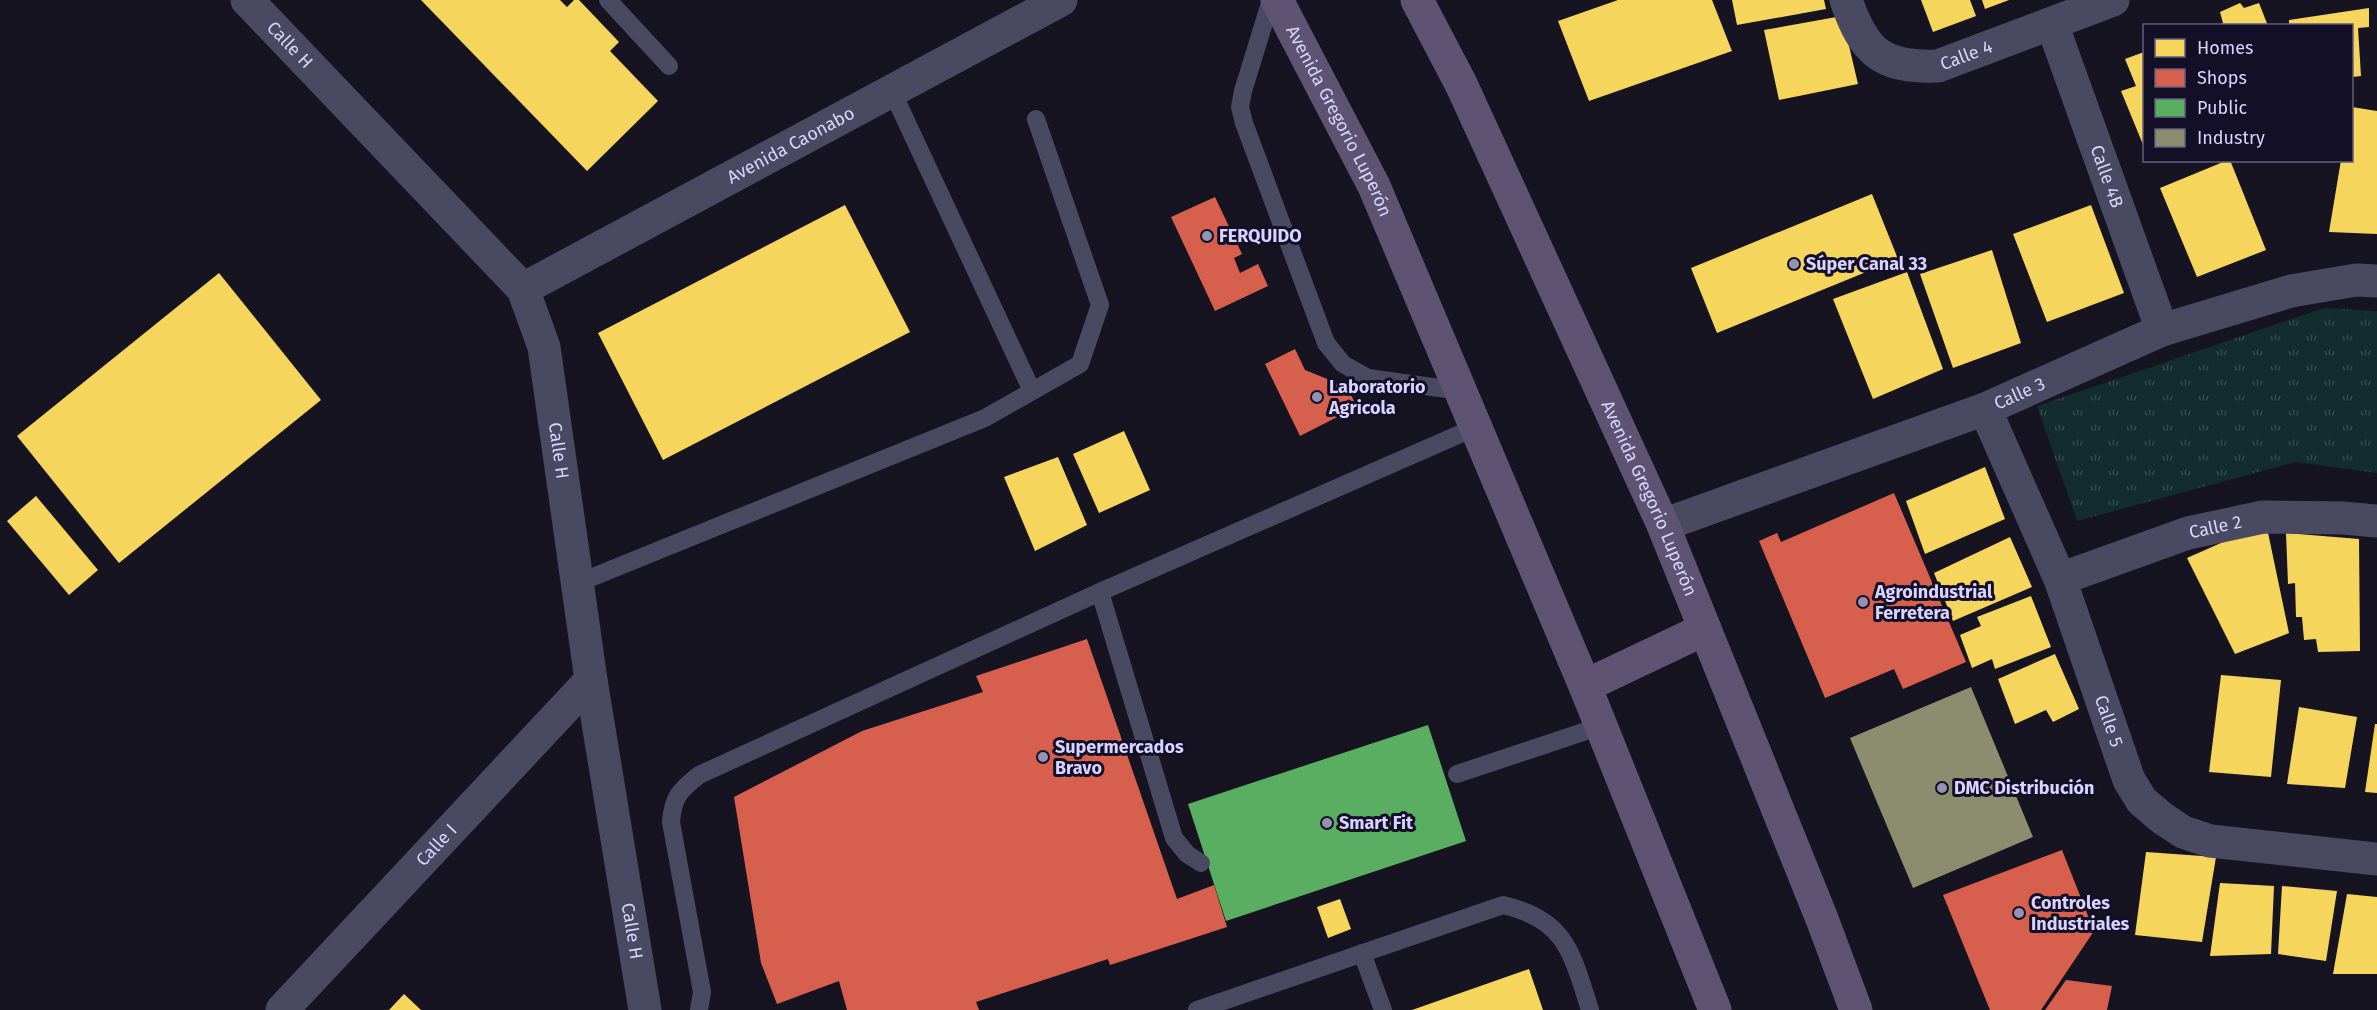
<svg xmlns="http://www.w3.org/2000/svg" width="2377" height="1010" viewBox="0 0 2377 1010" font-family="'Fira Sans',sans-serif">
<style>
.park{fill:url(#park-tufts)}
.homes{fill:#f6d55c}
.shops{fill:#d6604d}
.public{fill:#5aae61}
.industry{fill:#8c8c6e}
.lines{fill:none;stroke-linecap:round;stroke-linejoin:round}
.service{stroke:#4a4962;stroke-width:18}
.minor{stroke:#4a4962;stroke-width:33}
.primary{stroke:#5e5373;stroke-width:33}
.poi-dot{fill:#9591b1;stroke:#130f26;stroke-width:2}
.labels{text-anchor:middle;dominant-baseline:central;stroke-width:6;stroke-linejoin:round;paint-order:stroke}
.street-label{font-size:18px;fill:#d9d4ff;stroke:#130f26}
.poi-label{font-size:18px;font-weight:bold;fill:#d9d4ff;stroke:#130f26;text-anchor:start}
</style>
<defs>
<pattern id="park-tufts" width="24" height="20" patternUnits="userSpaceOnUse" patternTransform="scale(1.5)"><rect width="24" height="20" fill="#132c2d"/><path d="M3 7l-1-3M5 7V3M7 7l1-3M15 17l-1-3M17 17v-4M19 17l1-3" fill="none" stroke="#354a4c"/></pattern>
</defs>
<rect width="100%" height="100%" fill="#161421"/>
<path class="park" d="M 2324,308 L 2377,311 L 2377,473 L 2295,462 L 2077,521 L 2037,406 Z"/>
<path class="homes" d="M 421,0 L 560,0 L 567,7 L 574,0 L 579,0 L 619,42 L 610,51 L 658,101 L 587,171 Z
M 1618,0 L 1712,0 L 1732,51 L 1589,101 L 1558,21 Z
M 1732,0 L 1824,0 L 1826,9 L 1737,25 Z
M 1921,0 L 1970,0 L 1976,16 L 1933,32 Z
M 1982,0 L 2009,0 L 1985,9 Z
M 2240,3 L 2244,8 L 2259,3 L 2268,26 L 2216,26 L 2223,23 L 2220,12 Z
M 2369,8 L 2369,27 L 2358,28 L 2361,76 L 2352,77 L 2352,26 L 2289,26 L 2289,20 Z
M 1842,16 L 1858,84 L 1779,100 L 1764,30 Z
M 2144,52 L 2144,147 L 2121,91 L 2136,86 L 2125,59 Z
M 2352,107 L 2377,111 L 2377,234 L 2329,232 L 2341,160 L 2352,160 Z
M 2228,160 L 2230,160 L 2266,250 L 2197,277 L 2160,188 Z
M 1872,194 L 1898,259 L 1717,333 L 1691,268 Z
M 845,205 L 910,332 L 663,460 L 598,333 Z
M 2091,205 L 2124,293 L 2047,322 L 2013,234 Z
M 1992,250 L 2021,343 L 1953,368 L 1920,274 Z
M 1907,272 L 1943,369 L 1873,399 L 1833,299 Z
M 219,273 L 321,400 L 119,563 L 17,436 Z
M 1124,431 L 1150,490 L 1099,513 L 1073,454 Z
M 1058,457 L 1087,525 L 1035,551 L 1004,477 Z
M 1985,467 L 2005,519 L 1925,554 L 1906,501 Z
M 36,496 L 98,570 L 69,595 L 7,521 Z
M 2266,523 L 2289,633 L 2235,654 L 2187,558 Z
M 2286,533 L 2359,539 L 2360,651 L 2318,652 L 2316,639 L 2304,640 L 2302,617 L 2296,617 L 2295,583 L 2288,584 Z
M 2010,537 L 2032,587 L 1953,621 L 1934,573 Z
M 2031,596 L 2051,647 L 1995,669 L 1992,659 L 1972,668 L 1960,635 L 1981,626 L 1977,617 Z
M 2055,654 L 2079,709 L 2053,722 L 2046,710 L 2015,724 L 1998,679 Z
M 2221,675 L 2281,680 L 2271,777 L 2209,772 Z
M 2299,707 L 2357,717 L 2345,788 L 2287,784 Z
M 2375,724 L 2377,724 L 2377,793 L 2365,792 Z
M 2146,852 L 2216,857 L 2202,942 L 2135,935 Z
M 2220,883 L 2274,886 L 2271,954 L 2210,956 Z
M 2282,886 L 2337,891 L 2326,961 L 2278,954 Z
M 2347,894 L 2377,897 L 2377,974 L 2333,974 Z
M 1340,899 L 1351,929 L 1328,938 L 1317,907 Z
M 1529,969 L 1543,1010 L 1412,1010 Z
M 404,994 L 421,1010 L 389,1010 Z"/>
<path class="shops" d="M 1215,197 L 1242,254 L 1234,258 L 1240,273 L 1258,264 L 1268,286 L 1215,311 L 1171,217 Z
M 1295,349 L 1305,370 L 1347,387 L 1357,407 L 1300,436 L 1265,364 Z
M 1894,493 L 1966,662 L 1903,689 L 1894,669 L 1825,698 L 1759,541 L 1777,533 L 1781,542 Z
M 1087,639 L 1177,899 L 1214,885 L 1227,927 L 1110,965 L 1108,959 L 976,1002 L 979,1010 L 847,1010 L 839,981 L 777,1004 L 761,963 L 734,797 L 862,731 L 983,692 L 976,676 Z
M 2062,850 L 2094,931 L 2041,1010 L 1990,1010 L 1943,895 Z
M 2066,980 L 2112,986 L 2107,1010 L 2045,1010 Z"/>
<path class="public" d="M 1428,725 L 1466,841 L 1226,921 L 1188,804 Z"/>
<path class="industry" d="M 1971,687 L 2033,837 L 1913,888 L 1850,738 Z"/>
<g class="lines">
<path class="service" d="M 608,0 L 669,66
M 1271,0 L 1243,91 L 1240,107 L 1244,123 L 1326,343 L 1343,364 L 1368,378 L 1461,391
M 892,91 L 1032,391
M 578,583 L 985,418 L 1080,364 L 1100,305 L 1036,119
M 1100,592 L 1174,838 L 1187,854 L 1201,863
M 1457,774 L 1601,726
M 1362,953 L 1383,1010
M 699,1010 L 702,992 L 671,822 C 673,797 679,791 699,775 L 1100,592 L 1476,427
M 1197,1010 L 1503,905 C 1567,920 1572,954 1590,1010"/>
<g class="minor">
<path id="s1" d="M 247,0 L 523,289 L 544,347 L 591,680 L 645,1010"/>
<path id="s2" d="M 1846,0 C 1864,52 1881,68 1938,66 L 2113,0"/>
<path id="s3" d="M 2052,24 L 2162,330"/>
<path id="s4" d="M 523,289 L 1061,0"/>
<path id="s5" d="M 1985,409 L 2060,579 L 2129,780 L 2142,801 L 2162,818 L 2183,832 L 2210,841 L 2377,859"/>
<path id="s6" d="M 1663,525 L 1985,409 L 2162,330 L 2291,291 L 2356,280 L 2377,281"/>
<path id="s7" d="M 2060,579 L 2188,533 L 2263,517 L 2343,518 L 2377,521"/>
<path id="s8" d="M 282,1010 L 591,680"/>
</g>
<g class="primary">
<path id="s9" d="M 1277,0 L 1374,186 L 1585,686 L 1715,1010"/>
<path id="s10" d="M 1417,0 L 1461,84 L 1663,525 L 1822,919 L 1856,1010"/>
<path d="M 1585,686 L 1705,629"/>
</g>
</g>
<g class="poi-dot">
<circle cx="1207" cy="236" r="6"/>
<circle cx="1794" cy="264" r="6"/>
<circle cx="1317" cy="397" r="6"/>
<circle cx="1863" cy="602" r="6"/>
<circle cx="1043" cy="757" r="6"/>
<circle cx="1942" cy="788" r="6"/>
<circle cx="1327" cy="823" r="6"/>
<circle cx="2019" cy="913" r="6"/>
</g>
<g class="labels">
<g class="street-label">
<text stroke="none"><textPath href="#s1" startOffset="62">Calle H</textPath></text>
<text stroke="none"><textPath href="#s2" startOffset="156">Calle 4</textPath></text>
<text stroke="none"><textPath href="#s9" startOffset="136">Avenida Gregorio Luperón</textPath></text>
<text stroke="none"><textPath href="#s4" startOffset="304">Avenida Caonabo</textPath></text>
<text stroke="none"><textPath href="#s3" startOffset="162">Calle 4B</textPath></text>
<text stroke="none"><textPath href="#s6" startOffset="380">Calle 3</textPath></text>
<text stroke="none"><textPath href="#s1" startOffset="566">Calle H</textPath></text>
<text stroke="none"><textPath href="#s10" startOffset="550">Avenida Gregorio Luperón</textPath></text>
<text stroke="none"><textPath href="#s7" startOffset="164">Calle 2</textPath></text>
<text stroke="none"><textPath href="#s5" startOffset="336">Calle 5</textPath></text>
<text stroke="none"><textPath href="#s8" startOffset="226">Calle I</textPath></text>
<text stroke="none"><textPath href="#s1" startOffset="1052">Calle H</textPath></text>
</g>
<g class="poi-label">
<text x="1219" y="236">FERQUIDO</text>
<text x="1806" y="264">Súper Canal 33</text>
<text x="1329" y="387">Laboratorio<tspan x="1329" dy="21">Agricola</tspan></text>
<text x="1875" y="592">Agroindustrial<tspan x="1875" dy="21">Ferretera</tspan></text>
<text x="1055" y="747">Supermercados<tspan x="1055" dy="21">Bravo</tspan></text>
<text x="1954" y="788">DMC Distribución</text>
<text x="1339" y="823">Smart Fit</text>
<text x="2031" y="903">Controles<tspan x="2031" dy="21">Industriales</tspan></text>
</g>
</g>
<rect x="2143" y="24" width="210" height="138" fill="#130f26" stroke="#625e7d" stroke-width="1.5"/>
<rect x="2155" y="39" width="30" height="18" fill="#f6d55c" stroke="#625e7d" stroke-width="1.5"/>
<text x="2197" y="54" font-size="18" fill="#d9d4ff">Homes</text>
<rect x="2155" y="69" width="30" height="18" fill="#d6604d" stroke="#625e7d" stroke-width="1.5"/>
<text x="2197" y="84" font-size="18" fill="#d9d4ff">Shops</text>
<rect x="2155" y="99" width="30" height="18" fill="#5aae61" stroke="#625e7d" stroke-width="1.5"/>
<text x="2197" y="114" font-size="18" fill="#d9d4ff">Public</text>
<rect x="2155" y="129" width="30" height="18" fill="#8c8c6e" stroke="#625e7d" stroke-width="1.5"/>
<text x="2197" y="144" font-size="18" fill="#d9d4ff">Industry</text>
</svg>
